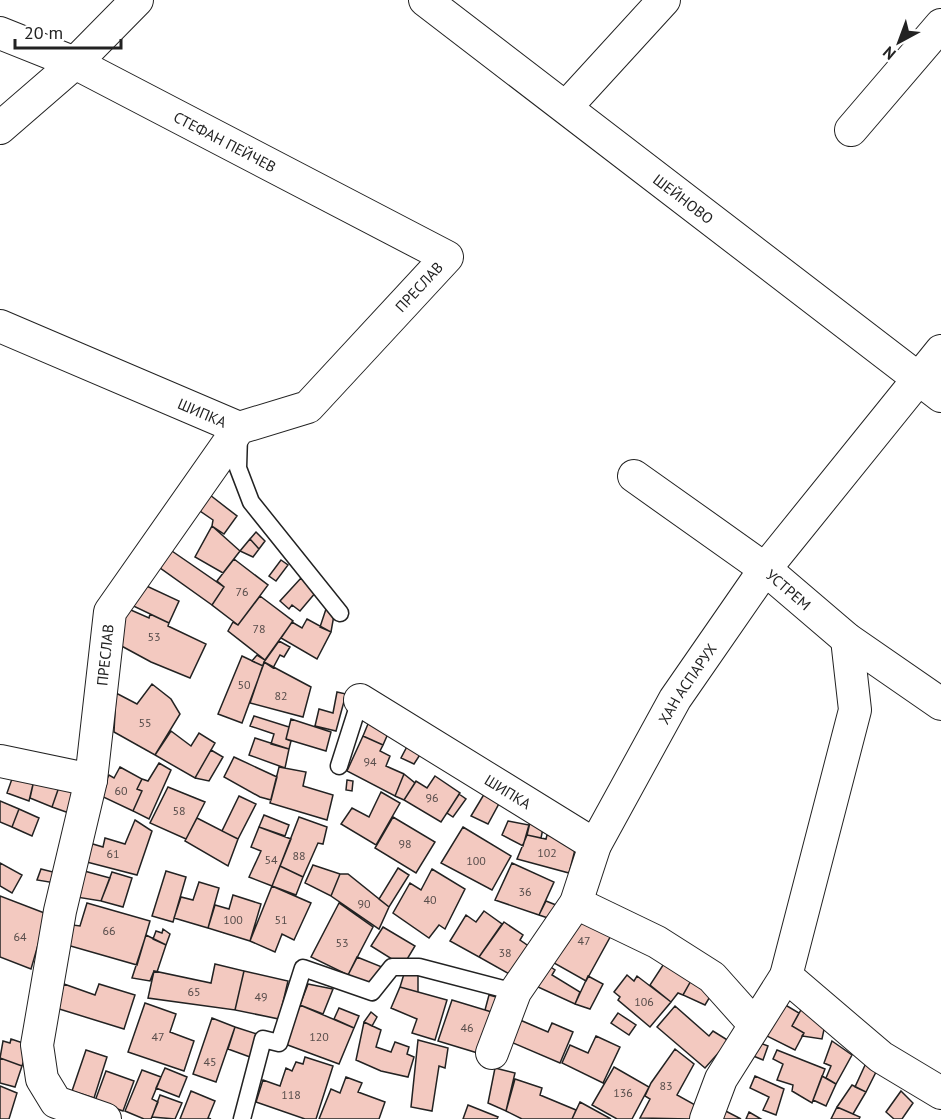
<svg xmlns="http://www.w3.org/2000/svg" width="941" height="1119" viewBox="0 0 941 1119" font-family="'PT Sans',sans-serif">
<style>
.building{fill:#f3c9c0;stroke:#222;stroke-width:1.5}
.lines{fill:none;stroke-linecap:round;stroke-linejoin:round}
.service-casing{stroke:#222;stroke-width:19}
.minor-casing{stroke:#222;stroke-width:34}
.service{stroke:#fff;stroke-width:16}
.minor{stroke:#fff;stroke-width:32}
.labels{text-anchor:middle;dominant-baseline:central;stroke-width:4.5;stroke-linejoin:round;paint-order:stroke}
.number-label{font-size:12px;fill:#564c4a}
.street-label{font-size:15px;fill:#222;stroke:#fff}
</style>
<rect width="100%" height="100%" fill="#fff"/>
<path class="building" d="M 210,495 L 237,516 L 224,534 L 212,526 L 213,520 L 200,511 Z
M 212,526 L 240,551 L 223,573 L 195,557 Z
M 256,532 L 265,541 L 259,549 L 250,539 Z
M 250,539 L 259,549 L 253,557 L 240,551 Z
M 169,549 L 224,587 L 212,605 L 156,565 Z
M 234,559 L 268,585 L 238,625 L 212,605 L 224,587 L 217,581 Z
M 281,560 L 288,565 L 276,581 L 269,576 Z
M 301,578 L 316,592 L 300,611 L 292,605 L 289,609 L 280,601 Z
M 138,582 L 179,601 L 169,623 L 125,602 Z
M 260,596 L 293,621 L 265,660 L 228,631 L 233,622 L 238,625 Z
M 328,603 L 334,615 L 331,632 L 320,627 Z
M 124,607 L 149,618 L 150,614 L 169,623 L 168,626 L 206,644 L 190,678 L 151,662 L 116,643 Z
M 307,619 L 331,632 L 317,659 L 281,638 L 292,622 L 302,628 Z
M 279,641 L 290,647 L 284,657 L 280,655 L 273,668 L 264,662 Z
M 257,655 L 265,660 L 263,666 L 252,661 Z
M 242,656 L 263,666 L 242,723 L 218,714 Z
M 264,662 L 311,687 L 303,717 L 250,703 Z
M 152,684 L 171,699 L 180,714 L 155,755 L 114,732 L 116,693 L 137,704 Z
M 337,692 L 346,694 L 336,731 L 315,726 L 319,709 L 333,713 Z
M 254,716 L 289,727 L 286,739 L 291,741 L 289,749 L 271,744 L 274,734 L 250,726 Z
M 291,719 L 331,732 L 326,751 L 286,739 Z
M 370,719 L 390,729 L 383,745 L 363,736 Z
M 171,731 L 191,746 L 199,733 L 215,743 L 195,778 L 155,755 Z
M 363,736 L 383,745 L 380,751 L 390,756 L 386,766 L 404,774 L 395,796 L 347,771 Z
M 255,738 L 289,749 L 285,768 L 249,755 Z
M 411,739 L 425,747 L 414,764 L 401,758 Z
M 211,750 L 223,757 L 209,781 L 195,778 Z
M 234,757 L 277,777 L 271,800 L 260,797 L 224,777 Z
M 159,763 L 171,770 L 149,819 L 133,811 L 142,791 L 137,789 L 142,779 L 148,781 Z
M 120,767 L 142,779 L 137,789 L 142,791 L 133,811 L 99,795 L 109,775 L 114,778 Z
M 279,767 L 306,772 L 303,786 L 333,795 L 327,820 L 270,803 Z
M 404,774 L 415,783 L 404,800 L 395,796 Z
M 13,776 L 34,780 L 29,801 L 7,793 Z
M 435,776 L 460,793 L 441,822 L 404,800 L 416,781 L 427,788 Z
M 34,780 L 59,787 L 52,807 L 30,798 Z
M 347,780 L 353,781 L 352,791 L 346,790 Z
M 60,784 L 76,790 L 69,813 L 52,807 Z
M 168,787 L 205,802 L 186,839 L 150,823 Z
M 486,791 L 502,798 L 488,824 L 471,816 Z
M 381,792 L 400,803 L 376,845 L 341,824 L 352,808 L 369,817 Z
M 459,794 L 466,799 L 453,817 L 447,813 Z
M 239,796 L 256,804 L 238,839 L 222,831 Z
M 0,801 L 19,809 L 12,827 L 0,822 Z
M 19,809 L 39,818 L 32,836 L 12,827 Z
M 532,814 L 545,819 L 541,838 L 527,835 Z
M 264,815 L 289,825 L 285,836 L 259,827 Z
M 299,817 L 327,827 L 323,844 L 318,843 L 303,877 L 280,866 Z
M 393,817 L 435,842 L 416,873 L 375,848 Z
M 197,818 L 238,839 L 228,866 L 185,841 Z
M 135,820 L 152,831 L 137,875 L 79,860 L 86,842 L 103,847 L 105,838 L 125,844 Z
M 508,821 L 529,825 L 523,846 L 502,835 Z
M 259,827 L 291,839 L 272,886 L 249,877 L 261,851 L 251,847 Z
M 463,827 L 511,856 L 492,890 L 441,863 Z
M 527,835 L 546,839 L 547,835 L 577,842 L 569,873 L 517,859 Z
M 0,863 L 22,875 L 12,893 L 0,886 Z
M 512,863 L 554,882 L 539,915 L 495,900 Z
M 313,865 L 340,874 L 331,896 L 305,883 Z
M 280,866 L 303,877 L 296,895 L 272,886 Z
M 398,868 L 409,875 L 389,907 L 379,899 Z
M 41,869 L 57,873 L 55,883 L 37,880 Z
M 77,869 L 110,878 L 101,901 L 70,896 Z
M 432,869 L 465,889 L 445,929 L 439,925 L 429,938 L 393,913 L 410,883 L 421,890 Z
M 166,871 L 186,877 L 173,922 L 152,916 Z
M 112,872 L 132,878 L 123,907 L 101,901 Z
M 340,874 L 348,874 L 389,907 L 379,929 L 331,896 Z
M 199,882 L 219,888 L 208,928 L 174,918 L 181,897 L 193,900 Z
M 272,886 L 311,903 L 294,940 L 282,934 L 275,952 L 250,941 Z
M 233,895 L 261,904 L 250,941 L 208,928 L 215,905 L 229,909 Z
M 0,896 L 47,914 L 31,969 L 0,957 Z
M 546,901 L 556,905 L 551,919 L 539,915 Z
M 87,903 L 150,921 L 137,965 L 67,945 L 73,925 L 80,926 Z
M 339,903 L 373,927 L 348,975 L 311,957 Z
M 576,909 L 614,930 L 586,981 L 554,963 Z
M 484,911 L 502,924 L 479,957 L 450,941 L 466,915 L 476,922 Z
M 504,922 L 523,935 L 520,940 L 530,947 L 513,976 L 479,957 Z
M 383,927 L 415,946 L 403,966 L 371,946 Z
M 163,929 L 170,934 L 166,945 L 153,939 L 156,931 L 162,933 Z
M 146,935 L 166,945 L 157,972 L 154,971 L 150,981 L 132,978 Z
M 669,956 L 692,979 L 683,995 L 678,993 L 671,1002 L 650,985 Z
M 357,957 L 382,967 L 371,984 L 348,975 Z
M 542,961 L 555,970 L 552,975 L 580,992 L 575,1004 L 525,981 Z
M 215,964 L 244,971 L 235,1010 L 148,998 L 154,971 L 211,983 Z
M 244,971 L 288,981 L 279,1019 L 235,1010 Z
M 418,973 L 418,992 L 400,987 L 404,974 Z
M 627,975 L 634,981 L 637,976 L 671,1002 L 650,1027 L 618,1000 L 620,997 L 614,992 Z
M 588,976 L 603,984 L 590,1009 L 575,1004 Z
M 692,979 L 714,990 L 705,1005 L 683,995 Z
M 64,984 L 95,995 L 99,984 L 135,995 L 124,1029 L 56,1008 Z
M 308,984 L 333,989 L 323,1014 L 300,1005 Z
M 400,987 L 447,1000 L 435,1040 L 412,1033 L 417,1019 L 391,1008 Z
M 489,995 L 500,998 L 495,1013 L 485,1010 Z
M 452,1000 L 495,1013 L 481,1054 L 438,1041 Z
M 777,1000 L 799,1013 L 792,1026 L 804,1033 L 795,1050 L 759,1032 Z
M 145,1003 L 176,1014 L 170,1032 L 194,1041 L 184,1071 L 128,1052 Z
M 300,1005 L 354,1028 L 339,1064 L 285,1044 Z
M 675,1006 L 709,1036 L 713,1031 L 729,1041 L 705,1068 L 657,1027 Z
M 339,1008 L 359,1016 L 354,1028 L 334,1019 Z
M 802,1008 L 826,1020 L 822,1039 L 802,1036 L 804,1033 L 792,1026 Z
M 371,1012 L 377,1017 L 372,1026 L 364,1022 Z
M 618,1013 L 636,1025 L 629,1035 L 611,1023 Z
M 513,1017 L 548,1032 L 552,1023 L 573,1032 L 560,1063 L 504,1039 Z
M 212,1018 L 235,1027 L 216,1082 L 193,1074 Z
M 364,1022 L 381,1030 L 376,1047 L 391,1052 L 395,1042 L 409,1047 L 407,1054 L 414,1057 L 408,1077 L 381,1071 L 356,1060 Z
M 235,1027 L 257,1034 L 250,1057 L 228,1049 Z
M 596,1036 L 620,1047 L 603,1083 L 562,1063 L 570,1045 L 588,1053 Z
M 11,1039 L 29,1045 L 22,1066 L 0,1058 L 3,1041 L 10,1043 Z
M 418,1040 L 448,1048 L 445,1068 L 439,1066 L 432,1111 L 411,1107 Z
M 832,1041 L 852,1055 L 836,1084 L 826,1078 L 831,1066 L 824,1063 Z
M 757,1042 L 768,1046 L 763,1060 L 751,1055 Z
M 675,1049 L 694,1064 L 677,1095 L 697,1106 L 691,1119 L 640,1118 L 650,1099 L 645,1096 L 651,1083 Z
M 86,1050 L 107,1057 L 94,1098 L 72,1091 Z
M 777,1050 L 825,1069 L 812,1103 L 792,1091 L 793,1085 L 777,1080 L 783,1064 L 773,1059 Z
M 305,1057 L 333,1066 L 316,1119 L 305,1119 L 256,1102 L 263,1080 L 280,1086 L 286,1068 L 292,1071 L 296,1062 L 303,1064 Z
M 0,1058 L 22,1066 L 15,1087 L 0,1083 Z
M 866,1063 L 877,1070 L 866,1092 L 855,1087 Z
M 614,1067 L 649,1087 L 632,1119 L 617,1119 L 592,1105 Z
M 165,1068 L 187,1077 L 179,1097 L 156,1088 Z
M 495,1068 L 515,1073 L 506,1111 L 488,1103 Z
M 142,1070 L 161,1077 L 152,1099 L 158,1102 L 151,1119 L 144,1119 L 125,1111 Z
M 106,1071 L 134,1081 L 123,1111 L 95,1101 Z
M 755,1076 L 784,1089 L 776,1115 L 763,1110 L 769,1097 L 750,1088 Z
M 822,1076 L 836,1084 L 826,1106 L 813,1100 Z
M 346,1077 L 362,1083 L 358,1092 L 385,1102 L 379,1119 L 319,1119 L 331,1089 L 340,1093 Z
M 515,1079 L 542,1088 L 540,1095 L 576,1110 L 572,1119 L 522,1119 L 506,1111 Z
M 852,1085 L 866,1092 L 853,1114 L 837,1107 Z
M 0,1086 L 17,1093 L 9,1119 L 0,1119 Z
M 191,1091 L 215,1101 L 208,1118 L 211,1119 L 180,1119 Z
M 901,1091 L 913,1103 L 902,1119 L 894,1119 L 886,1112 Z
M 160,1095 L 182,1103 L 175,1119 L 152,1117 Z
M 580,1102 L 611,1119 L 572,1119 Z
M 468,1105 L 498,1117 L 497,1119 L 463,1119 Z
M 714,1105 L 741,1119 L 709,1119 Z
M 837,1107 L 860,1117 L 859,1119 L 831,1119 Z
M 749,1112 L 761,1119 L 746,1119 Z"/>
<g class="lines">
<defs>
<path id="service" d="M 239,435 L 238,468 L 251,502 L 340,613
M 339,766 L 360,700
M 242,1119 L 263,1039 L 279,1043 L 303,968 L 372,992 L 392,967 L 419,967 L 515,992"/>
<g id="minor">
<path id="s1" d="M 425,0 L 941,396"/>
<path id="s2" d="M 0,33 L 75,63 L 447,257 L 308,407 L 239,428 L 110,612 L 91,780 L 60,911 L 37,1045 L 42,1079 L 56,1102 L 105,1119"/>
<path d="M 567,106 L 664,0"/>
<path d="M 0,128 L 75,63 L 137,0"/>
<path d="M 851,130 L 941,25"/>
<path id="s3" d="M 0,326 L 239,428"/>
<path id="s4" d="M 634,476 L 765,569 L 847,639 L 941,704"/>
<path id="s5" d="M 360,700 L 595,845"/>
<path d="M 0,761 L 91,780"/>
<path d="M 576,903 L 657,942 L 712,977 L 754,1024"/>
<path d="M 786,976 L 881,1057 L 941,1093"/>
<path id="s6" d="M 492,1053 L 515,992 L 576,903 L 595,845 L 675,699 L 765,569 L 941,351"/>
<path d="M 706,1119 L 721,1079 L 786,976 L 855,710 L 847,639"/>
</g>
</defs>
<use href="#service" class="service-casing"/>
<use href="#minor" class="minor-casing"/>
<use href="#service" class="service"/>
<use href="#minor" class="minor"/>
</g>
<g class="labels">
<g class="number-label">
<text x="242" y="591">76</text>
<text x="259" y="628">78</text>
<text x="154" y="636">53</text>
<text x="244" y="684">50</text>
<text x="281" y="695">82</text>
<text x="145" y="722">55</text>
<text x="370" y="761">94</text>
<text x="121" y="790">60</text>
<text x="432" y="797">96</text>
<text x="179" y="810">58</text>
<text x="405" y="843">98</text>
<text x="547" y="852">102</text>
<text x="113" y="853">61</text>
<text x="299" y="855">88</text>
<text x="271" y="859">54</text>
<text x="476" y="860">100</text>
<text x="525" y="891">36</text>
<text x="430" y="899">40</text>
<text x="364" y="903">90</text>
<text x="233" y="919">100</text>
<text x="281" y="919">51</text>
<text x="109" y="930">66</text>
<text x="20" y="936">64</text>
<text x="584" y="940">47</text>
<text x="342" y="942">53</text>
<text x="505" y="952">38</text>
<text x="194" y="991">65</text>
<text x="261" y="996">49</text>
<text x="644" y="1001">106</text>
<text x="467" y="1027">46</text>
<text x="158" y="1036">47</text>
<text x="319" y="1036">120</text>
<text x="210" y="1061">45</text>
<text x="666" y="1085">83</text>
<text x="623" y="1092">136</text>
<text x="291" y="1094">118</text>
</g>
<g class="street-label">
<text stroke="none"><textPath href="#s2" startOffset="250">СТЕФАН ПЕЙЧЕВ</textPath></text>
<text stroke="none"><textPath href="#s1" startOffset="326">ШЕЙНОВО</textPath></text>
<text transform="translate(419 287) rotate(-47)">ПРЕСЛАВ</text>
<text stroke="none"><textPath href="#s3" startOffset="220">ШИПКА</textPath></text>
<text stroke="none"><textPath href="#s4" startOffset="192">УСТРЕМ</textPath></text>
<text transform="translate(105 655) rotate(-84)">ПРЕСЛАВ</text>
<text stroke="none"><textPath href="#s6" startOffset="420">ХАН АСПАРУХ</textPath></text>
<text stroke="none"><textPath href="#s5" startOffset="174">ШИПКА</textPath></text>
</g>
</g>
<g transform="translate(899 42) rotate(221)" stroke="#ffffff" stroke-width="4.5" paint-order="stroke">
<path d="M0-4.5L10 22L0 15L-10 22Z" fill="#222222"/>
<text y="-9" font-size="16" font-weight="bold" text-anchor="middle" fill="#222222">N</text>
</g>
<path d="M15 39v9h106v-9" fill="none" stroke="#222222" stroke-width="3"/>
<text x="24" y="39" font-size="18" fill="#222222" stroke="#ffffff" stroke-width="4.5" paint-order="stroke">20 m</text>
</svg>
